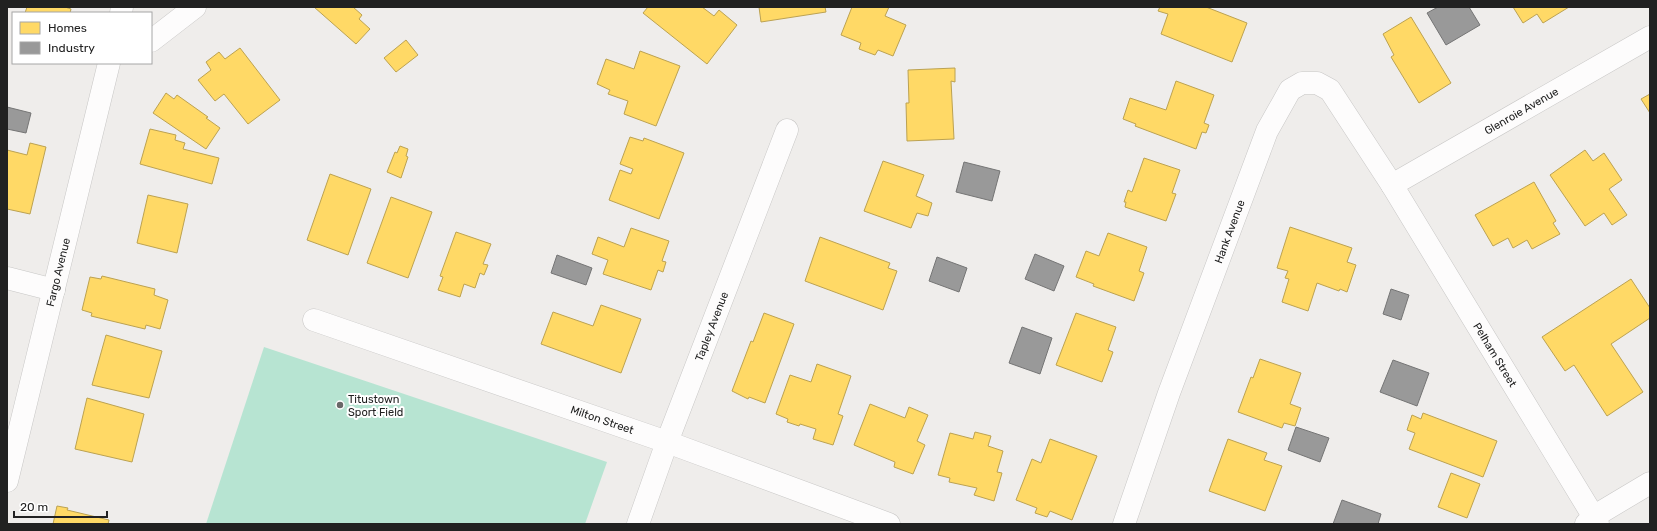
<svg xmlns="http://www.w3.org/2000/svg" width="1657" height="531" viewBox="0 0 1657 531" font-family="Rubik,sans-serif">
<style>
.pitch{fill:#b7e4d2}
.homes{fill:#ffd966;stroke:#bca251}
.industry{fill:#999;stroke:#757575}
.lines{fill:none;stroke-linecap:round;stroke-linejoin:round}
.minor-casing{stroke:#c8c7c6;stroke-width:23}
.minor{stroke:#fdfcfc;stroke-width:22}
.poi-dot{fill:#696868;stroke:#fff;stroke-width:1.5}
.labels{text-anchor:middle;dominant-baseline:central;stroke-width:4;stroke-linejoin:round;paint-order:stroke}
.street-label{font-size:11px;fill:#212121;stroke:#fff}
.poi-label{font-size:11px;fill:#212121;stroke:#fff;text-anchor:start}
</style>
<rect width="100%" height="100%" fill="#efedeb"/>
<path class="pitch" d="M 264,347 L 607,462 L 585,524 L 206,524 Z"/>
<path class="homes" d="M 27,7 L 65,7 L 71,9 L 70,13 L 25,13 Z
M 314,7 L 353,7 L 362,15 L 359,19 L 370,29 L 356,44 Z
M 648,7 L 702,7 L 714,16 L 719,10 L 737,25 L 707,64 L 643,13 Z
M 759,7 L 825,7 L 826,12 L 761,22 Z
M 852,7 L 889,7 L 885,16 L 906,25 L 893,56 L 878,50 L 875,55 L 859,49 L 861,43 L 841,35 Z
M 1160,7 L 1206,7 L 1247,23 L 1232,62 L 1161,34 L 1168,14 L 1158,11 Z
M 1513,7 L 1569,7 L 1543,23 L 1537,14 L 1523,23 Z
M 1411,17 L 1451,83 L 1419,103 L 1391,57 L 1394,55 L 1383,34 Z
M 406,40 L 418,55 L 396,72 L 384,58 Z
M 240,48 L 280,100 L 248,124 L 224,94 L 215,101 L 198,80 L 211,70 L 206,62 L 219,52 L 225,59 Z
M 640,51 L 680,66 L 656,126 L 624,114 L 628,101 L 608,94 L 610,90 L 597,84 L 606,59 L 634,69 Z
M 955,68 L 955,82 L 951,81 L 954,139 L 907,141 L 906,103 L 909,103 L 908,70 Z
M 1176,81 L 1214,95 L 1204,123 L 1209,125 L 1206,133 L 1202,132 L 1196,149 L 1135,126 L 1136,124 L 1123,119 L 1130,98 L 1166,110 Z
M 166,93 L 174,99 L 177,95 L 208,117 L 206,118 L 220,128 L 206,149 L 153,113 Z
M 1650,94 L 1650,113 L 1641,99 Z
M 150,129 L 176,135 L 175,140 L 185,143 L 183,149 L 219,158 L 212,184 L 140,164 Z
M 630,137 L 643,141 L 644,138 L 684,153 L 659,219 L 609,200 L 620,170 L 631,174 L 633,169 L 620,164 Z
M 30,143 L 46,147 L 30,214 L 7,209 L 7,150 L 27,155 Z
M 400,146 L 408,149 L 406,156 L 408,157 L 401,178 L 387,172 L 395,152 L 397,153 Z
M 1585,150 L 1593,161 L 1604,153 L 1622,180 L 1609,189 L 1627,215 L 1612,225 L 1604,213 L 1585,226 L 1550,175 Z
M 1144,158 L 1180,170 L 1172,193 L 1176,194 L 1166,221 L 1125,207 L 1126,202 L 1124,202 L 1128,190 L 1132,192 Z
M 883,161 L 924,175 L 916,196 L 932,203 L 928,216 L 917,213 L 911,228 L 864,211 Z
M 330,174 L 371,189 L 348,255 L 307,240 Z
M 1534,182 L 1556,221 L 1553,223 L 1560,234 L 1532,249 L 1527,240 L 1513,248 L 1508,238 L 1493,246 L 1475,215 Z
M 148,195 L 188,204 L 177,253 L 137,243 Z
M 391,197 L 432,212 L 408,278 L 367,263 Z
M 1290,227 L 1352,248 L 1347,262 L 1356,265 L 1347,292 L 1340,289 L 1339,291 L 1317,283 L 1308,311 L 1282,302 L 1289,279 L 1285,278 L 1288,271 L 1277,268 Z
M 631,228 L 669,241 L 662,261 L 666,262 L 663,272 L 658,270 L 651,290 L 603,274 L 608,260 L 592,254 L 598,237 L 624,247 Z
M 456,232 L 491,244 L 483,264 L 488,265 L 484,275 L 480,273 L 475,288 L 464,284 L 460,297 L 438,290 L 443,277 L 440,276 Z
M 1108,233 L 1147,247 L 1139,271 L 1144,273 L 1134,301 L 1093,286 L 1094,284 L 1076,277 L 1086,251 L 1099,256 Z
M 820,237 L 890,263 L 888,268 L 897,271 L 883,310 L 805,281 Z
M 102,276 L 155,289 L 154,295 L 168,300 L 160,329 L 146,325 L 145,329 L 91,316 L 92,313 L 82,310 L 90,277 L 101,279 Z
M 1631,279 L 1650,308 L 1650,318 L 1611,344 L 1643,392 L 1607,416 L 1574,365 L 1565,371 L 1542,337 Z
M 601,305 L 641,319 L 621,373 L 541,344 L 553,312 L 593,326 Z
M 764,313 L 794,324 L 765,403 L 749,397 L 748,399 L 732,391 L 751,341 L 753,342 Z
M 1076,313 L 1116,327 L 1108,350 L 1113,352 L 1102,382 L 1056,365 Z
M 106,335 L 162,351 L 149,398 L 92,385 Z
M 1260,359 L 1301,373 L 1290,404 L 1301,408 L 1295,426 L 1284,423 L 1282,428 L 1238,412 L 1251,377 L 1253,378 Z
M 817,364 L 851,376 L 838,414 L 843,416 L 833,445 L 813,439 L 816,429 L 800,424 L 799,426 L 787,422 L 788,419 L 776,414 L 790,375 L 811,382 Z
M 87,398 L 144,414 L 132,462 L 75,449 Z
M 870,404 L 905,418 L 909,407 L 928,415 L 917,441 L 925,445 L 913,474 L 894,467 L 895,462 L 854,445 Z
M 1423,413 L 1497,441 L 1483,477 L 1409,449 L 1415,433 L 1407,430 L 1412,415 L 1421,419 Z
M 975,432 L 991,436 L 988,446 L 1003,451 L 997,472 L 1002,473 L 994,501 L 974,495 L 977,488 L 949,482 L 950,478 L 938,475 L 950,433 L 973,439 Z
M 1050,439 L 1097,456 L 1072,520 L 1050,511 L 1047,517 L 1035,513 L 1037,508 L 1016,500 L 1032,459 L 1041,463 Z
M 1228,439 L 1267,453 L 1264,460 L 1282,466 L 1265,511 L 1209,491 Z
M 1451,473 L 1480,484 L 1467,518 L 1438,507 Z
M 57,506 L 68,508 L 67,510 L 109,520 L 108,524 L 53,524 Z"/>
<path class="industry" d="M 1438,7 L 1469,7 L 1480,25 L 1446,45 L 1427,13 Z
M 7,107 L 31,113 L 26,133 L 7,129 Z
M 964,162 L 1000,171 L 992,201 L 956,192 Z
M 1035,254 L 1064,266 L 1054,291 L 1025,279 Z
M 557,255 L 592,268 L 586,285 L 551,273 Z
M 937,257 L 967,268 L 959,292 L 929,281 Z
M 1391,289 L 1409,295 L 1401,320 L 1383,314 Z
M 1022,327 L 1052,338 L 1040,374 L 1009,363 Z
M 1393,360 L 1429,373 L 1417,406 L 1380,392 Z
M 1296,427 L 1329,438 L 1320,462 L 1288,450 Z
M 1342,500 L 1381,514 L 1378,524 L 1333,524 Z"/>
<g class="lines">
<defs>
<g id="minor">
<path d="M 121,13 L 122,7"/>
<path d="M 151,41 L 195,7"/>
<path id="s1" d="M 1392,185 L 1650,37"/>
<path d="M 7,278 L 54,290"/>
<path id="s2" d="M 314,320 L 667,442 L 889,524"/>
<path id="s3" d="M 7,481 L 109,63"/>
<path id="s4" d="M 638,524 L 667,442 L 787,130"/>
<path id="s5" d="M 1124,524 L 1169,393 L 1267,131 L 1290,90 L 1302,83 L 1317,83 L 1330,90 L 1392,185 L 1598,524"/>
<path d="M 1586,524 L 1593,517 L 1650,483"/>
</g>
</defs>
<use href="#minor" class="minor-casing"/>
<use href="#minor" class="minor"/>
</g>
<circle class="poi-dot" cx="340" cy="405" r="4"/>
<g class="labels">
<g class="street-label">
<text stroke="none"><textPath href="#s1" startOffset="149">Glenroie Avenue</textPath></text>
<text stroke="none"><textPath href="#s5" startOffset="311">Hank Avenue</textPath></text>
<text stroke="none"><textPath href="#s3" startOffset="215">Fargo Avenue</textPath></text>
<text stroke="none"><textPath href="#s4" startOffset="211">Tapley Avenue</textPath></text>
<text stroke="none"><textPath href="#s5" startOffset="821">Pelham Street</textPath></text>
<text stroke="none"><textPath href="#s2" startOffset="305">Milton Street</textPath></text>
</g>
<g class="poi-label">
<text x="348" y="399">Titustown<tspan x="348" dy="13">Sport Field</tspan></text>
</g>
</g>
<rect width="1657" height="531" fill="none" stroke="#212121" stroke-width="16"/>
<rect x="12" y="12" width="140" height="52" fill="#ffffff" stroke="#a6a6a6"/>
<rect x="20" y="22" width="20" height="12" fill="#ffd966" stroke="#a6a6a6"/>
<text x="48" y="32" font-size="12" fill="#212121">Homes</text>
<rect x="20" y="42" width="20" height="12" fill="#999999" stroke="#a6a6a6"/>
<text x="48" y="52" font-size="12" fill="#212121">Industry</text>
<path d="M14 511v6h93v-6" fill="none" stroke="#212121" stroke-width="2"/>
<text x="20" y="511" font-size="12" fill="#212121" stroke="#ffffff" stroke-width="3" paint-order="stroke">20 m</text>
</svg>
